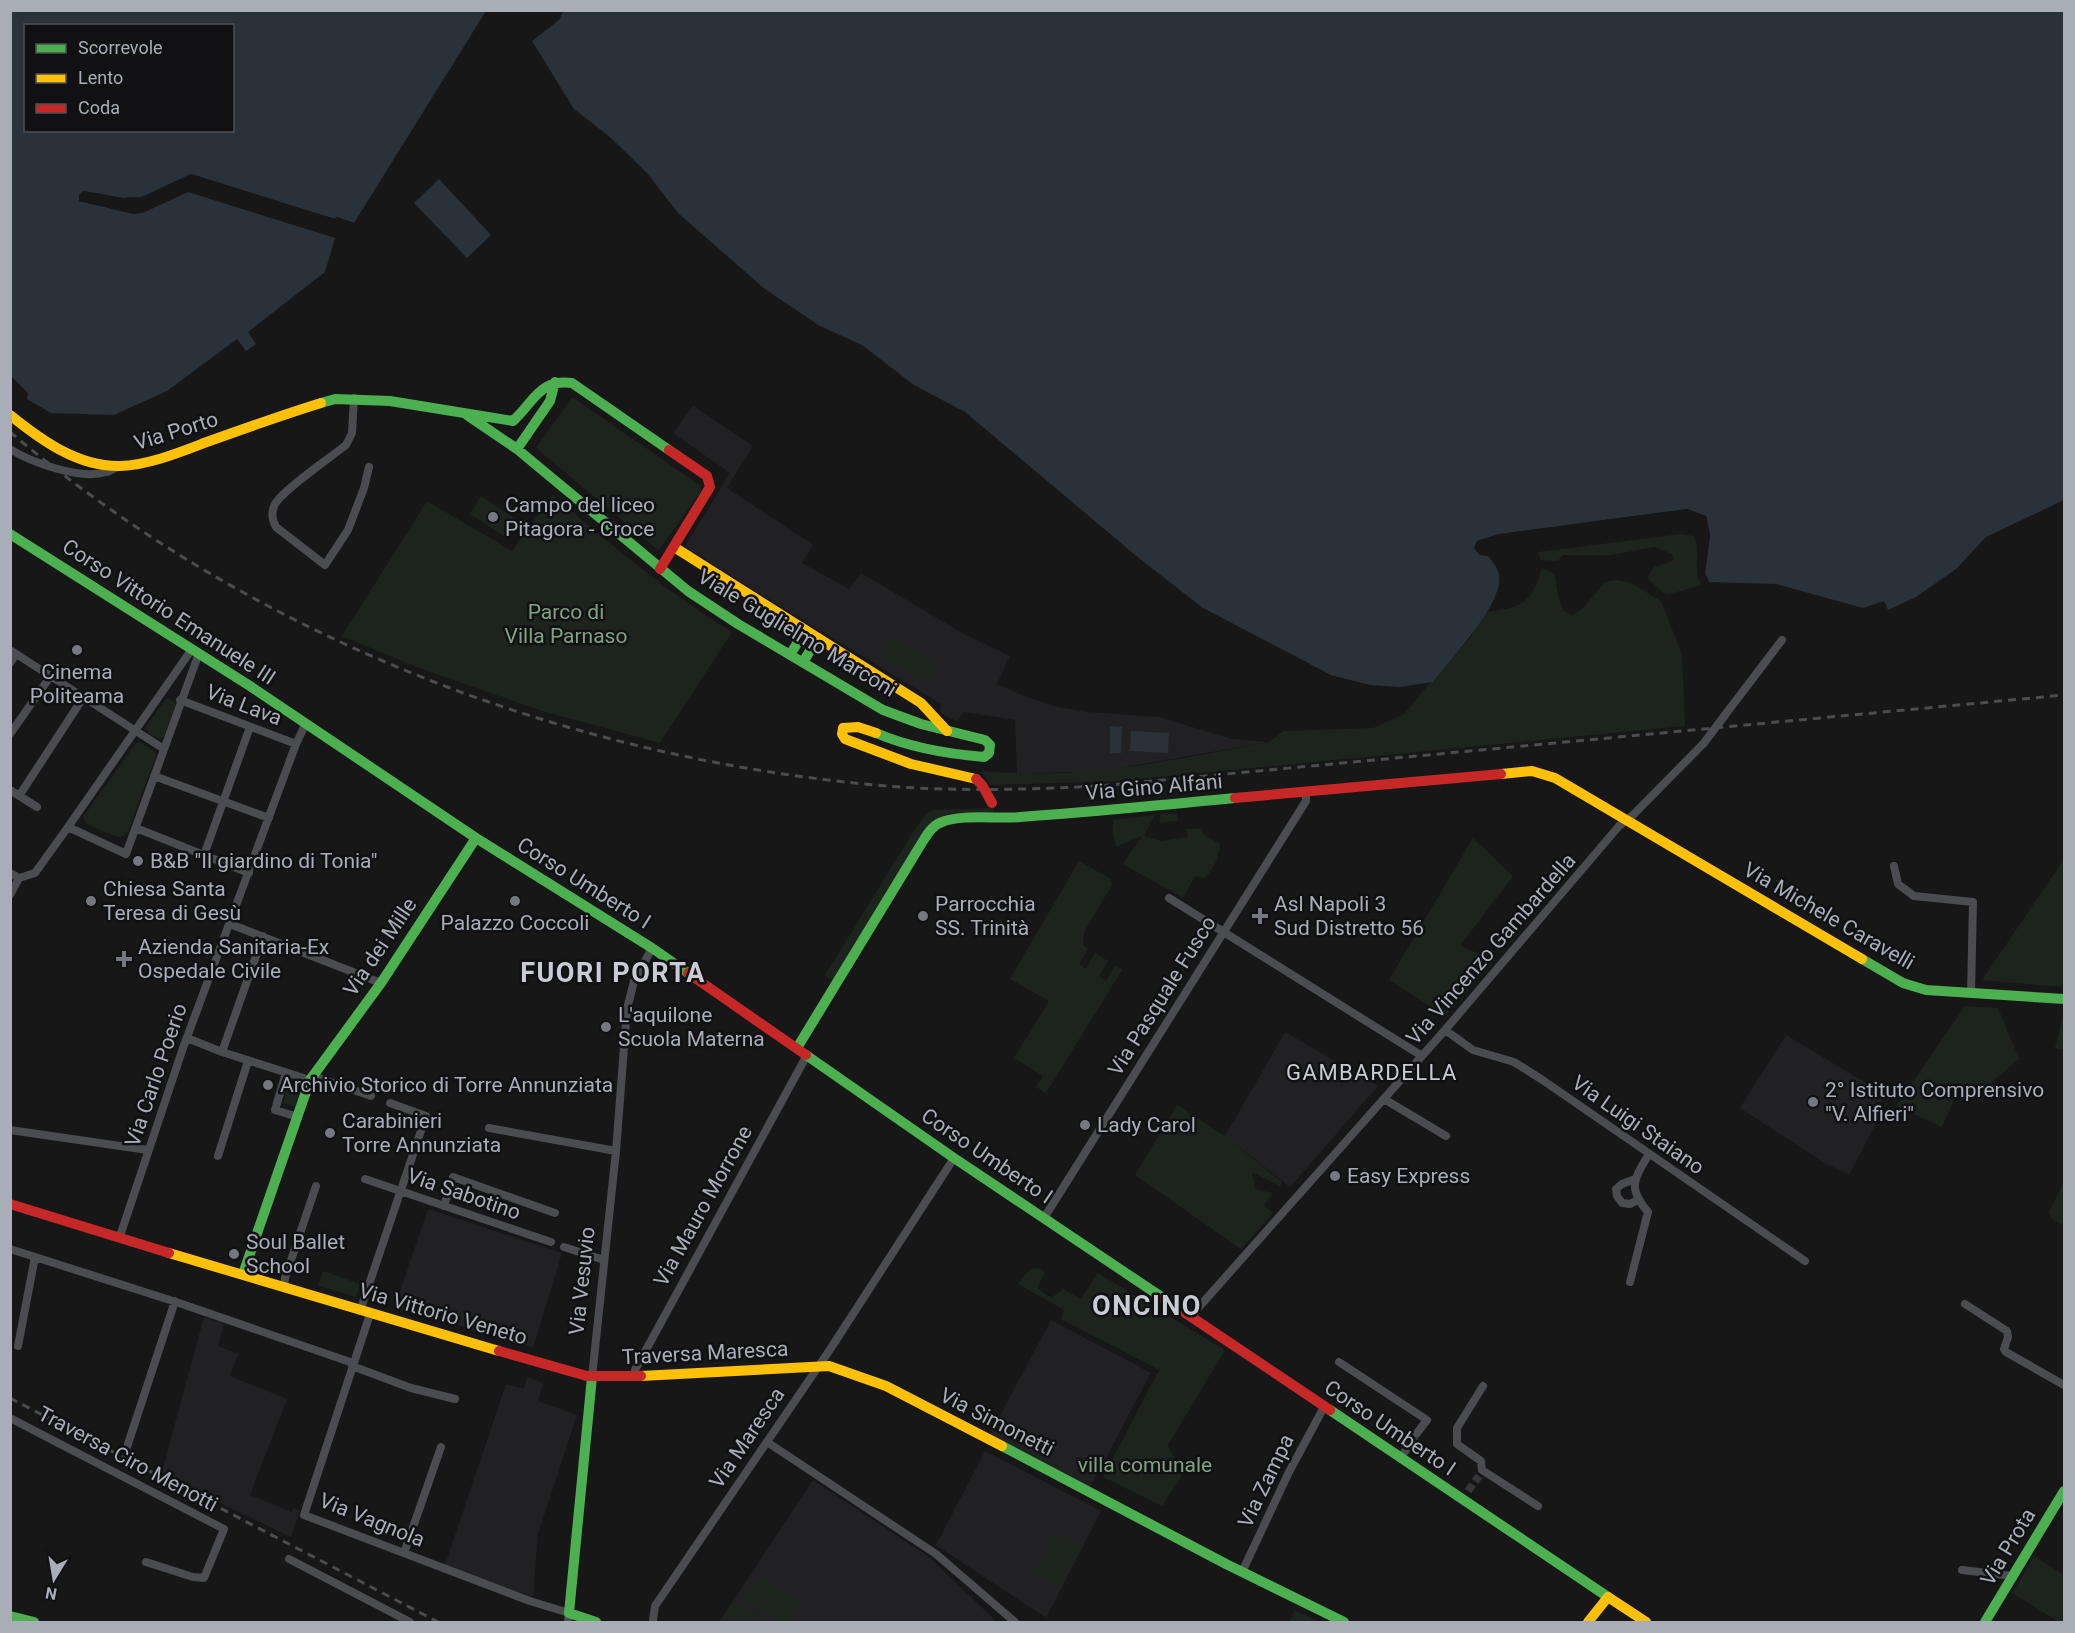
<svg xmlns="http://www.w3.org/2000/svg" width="2075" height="1633" viewBox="0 0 2075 1633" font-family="Roboto,sans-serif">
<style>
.built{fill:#212123}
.green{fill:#1d241e}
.water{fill:#2a3239;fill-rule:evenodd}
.pier{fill:#171717}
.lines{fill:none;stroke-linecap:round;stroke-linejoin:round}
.street-tunnel{stroke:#343537;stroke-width:8;stroke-dasharray:8 4;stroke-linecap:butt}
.street{stroke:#4b4c50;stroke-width:8}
.fast{stroke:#4caf50;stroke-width:10}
.slow{stroke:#ffc107;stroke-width:10}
.jam{stroke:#c62828;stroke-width:10}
.rail{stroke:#4b4c4f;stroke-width:3;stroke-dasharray:8 6;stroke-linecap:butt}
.street-bridge{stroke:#4b4c50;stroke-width:8}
.jam-bridge{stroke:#c62828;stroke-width:10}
.poi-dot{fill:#757880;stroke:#111113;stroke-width:2}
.labels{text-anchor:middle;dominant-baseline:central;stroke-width:5;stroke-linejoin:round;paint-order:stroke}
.street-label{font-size:21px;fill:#a8adb8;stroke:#111113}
.poi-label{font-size:21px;fill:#a8adb8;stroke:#111113;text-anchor:start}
.park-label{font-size:21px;fill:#7fa381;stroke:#111113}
.neighbourhood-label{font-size:22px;letter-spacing:1.5px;fill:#c9ccd4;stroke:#111113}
.district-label{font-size:27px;font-weight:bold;letter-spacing:1.5px;fill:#c9ccd4;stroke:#111113}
</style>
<rect width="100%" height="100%" fill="#171717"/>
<path class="built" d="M 693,406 L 753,446 L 727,488 L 813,545 L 802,563 L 849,589 L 861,573 L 964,634 L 1010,656 L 997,684 L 1024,696 L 1057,707 L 1087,712 L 1159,717 L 1232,739 L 1269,742 L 1103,771 L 1017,774 L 1015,720 L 964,712 L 957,722 L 940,712 L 941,704 L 747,586 L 685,546 L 730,473 L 673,433 Z
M 1285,1032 L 1378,1086 L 1290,1187 L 1225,1136 Z
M 1786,1035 L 1886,1095 L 1874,1112 L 1877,1122 L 1849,1175 L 1823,1162 L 1740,1108 Z
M 428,1209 L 562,1253 L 533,1348 L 411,1311 L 410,1313 L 394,1309 Z
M 204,1317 L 224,1324 L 218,1346 L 238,1354 L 230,1376 L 287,1399 L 250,1495 L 292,1512 L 293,1508 L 300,1510 L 291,1537 L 161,1475 Z
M 1051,1320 L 1151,1373 L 1088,1491 L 988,1438 Z
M 527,1377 L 543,1383 L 538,1401 L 577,1415 L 538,1534 L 533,1597 L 445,1565 L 506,1384 L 524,1389 Z
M 985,1451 L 1101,1511 L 1046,1618 L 936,1545 Z
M 813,1480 L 929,1557 L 997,1622 L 772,1622 L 734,1600 Z"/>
<path class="green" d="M 572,397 L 701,486 L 701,491 L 659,550 L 657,549 L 536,448 Z
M 552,495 C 610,543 667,593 732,632 L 660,743 L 542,711 L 419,668 L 342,636 L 427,501 L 512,551 Z
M 481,496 L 517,520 L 505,537 L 470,514 Z
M 1681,534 L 1694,536 C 1702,553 1692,568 1701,585 L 1666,595 L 1647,578 L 1654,567 L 1673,561 L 1672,554 L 1655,547 L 1611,555 L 1564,555 L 1557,561 L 1540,560 L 1538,552 Z
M 1542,568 L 1555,574 L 1558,596 L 1564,611 L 1572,615 L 1581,610 L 1605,582 L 1616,580 L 1631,583 L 1661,601 L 1682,654 L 1685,726 L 1117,781 L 990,785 L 982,771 C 1079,781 1174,760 1269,742 L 1284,731 L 1373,728 L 1404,714 L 1451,658 L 1469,640 L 1486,612 C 1521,608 1532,603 1542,568 Z
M 892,636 L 937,665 L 925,684 L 879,656 Z
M 168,698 L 175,702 L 175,706 L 164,736 L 160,739 L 148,733 L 145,728 L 165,700 Z
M 140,742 L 155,752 L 156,755 L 128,832 L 120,838 L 86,824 L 83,817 L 136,743 Z
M 993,808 L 996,819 L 941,822 L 837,983 L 825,975 L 917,826 L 927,813 L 934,810 Z
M 1161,814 L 1177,814 L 1178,821 L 1159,823 Z
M 1155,815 L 1144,836 L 1161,841 L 1188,837 L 1187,829 L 1202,828 L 1203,834 L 1220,844 C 1219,858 1214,868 1205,878 L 1195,876 L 1183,898 L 1123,864 L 1142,836 L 1116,847 L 1113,835 L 1113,820 Z
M 1473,838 L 1513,876 L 1460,946 L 1495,960 L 1445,1016 L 1389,980 Z
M 2064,859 L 2064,987 L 1982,980 Z
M 1079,861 L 1111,879 L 1112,885 L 1084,932 L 1083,945 L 1088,949 L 1079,964 L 1086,969 L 1095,953 L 1108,961 L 1099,976 L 1106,981 L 1115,965 L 1122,970 L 1046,1093 L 1036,1087 L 1043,1076 L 1014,1058 L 1049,1001 L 1010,979 Z
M 1965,1006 L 1998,1008 L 2019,1059 L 1993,1081 L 1982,1101 L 1957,1093 L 1942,1127 L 1896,1106 Z
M 2064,1012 L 2064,1050 L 2055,1048 Z
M 290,1080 L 302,1083 L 295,1107 L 283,1103 Z
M 1177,1105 L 1225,1136 L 1282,1182 L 1280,1186 L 1252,1172 L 1255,1189 L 1273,1193 L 1264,1205 L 1273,1213 L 1241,1249 L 1135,1175 Z
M 2064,1181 L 2064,1226 L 2052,1219 L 2049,1212 Z
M 1039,1268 L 1045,1272 L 1037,1288 L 1051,1298 L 1063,1289 L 1081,1299 L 1098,1273 L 1225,1350 L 1168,1445 L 1182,1476 L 1162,1506 L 1103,1477 L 1159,1370 L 1061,1319 L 1064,1310 L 1018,1284 L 1030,1269 Z
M 323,1271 L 360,1284 L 356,1297 L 318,1286 Z
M 1056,1532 L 1081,1546 L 1058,1588 L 1033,1575 Z
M 2034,1556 L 2064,1575 L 2064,1622 L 2059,1622 L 2012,1593 Z
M 760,1577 L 802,1604 L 790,1622 L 780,1622 L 745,1600 Z
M 734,1600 L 772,1622 L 719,1622 Z
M 1295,1610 L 1320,1622 L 1289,1622 Z"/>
<path class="water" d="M 564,10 L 2064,11 L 2064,500 L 1986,537 L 1956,569 L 1916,597 L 1888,610 L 1884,601 L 1863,608 L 1776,584 L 1709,582 L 1705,573 L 1710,535 L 1706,516 L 1687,509 L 1500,534 L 1477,541 L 1474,548 L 1480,555 L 1488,556 C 1493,562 1498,568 1499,576 C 1503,605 1450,659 1433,682 L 1399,687 L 1370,685 L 1331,675 L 1203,608 L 1140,559 L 965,412 L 914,385 L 862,345 L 820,326 L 765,289 L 678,213 L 647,173 L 610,137 L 574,109 L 532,41 L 559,20 Z
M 10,11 L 486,11 L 354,223 L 337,217 L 335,219 L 191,174 L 142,197 L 123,198 L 83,191 L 79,201 L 134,214 L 145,212 L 188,192 L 335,238 L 325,272 L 248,332 L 256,344 L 246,351 L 237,339 L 167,391 L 114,415 L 51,413 L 27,399 L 28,393 L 11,376 ZM 26,26 L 232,26 L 232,130 L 26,130 Z
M 439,179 L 491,235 L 467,258 L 414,203 Z
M 1110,726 L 1122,727 L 1121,753 L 1110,753 Z
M 1131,731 L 1169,733 L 1168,753 L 1130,751 Z"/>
<path class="pier" d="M 191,174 L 335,219 L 337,217 L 354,223 L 353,225 L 338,221 L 334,222 L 191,177 L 143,200 L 123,201 L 84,195 L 82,196 L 82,199 L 86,201 L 134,211 L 143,209 L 145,212 L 134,214 L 79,201 L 79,195 L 83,191 L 123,198 L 142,197 Z
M 1687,509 L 1706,516 L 1710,535 L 1705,573 L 1709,582 L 1706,583 L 1702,574 L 1707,535 L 1704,518 L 1687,512 L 1538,531 L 1500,537 L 1479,543 L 1478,547 L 1482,553 L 1489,553 L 1492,556 L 1480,555 L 1474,548 L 1477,541 L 1500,534 Z"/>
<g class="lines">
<path class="street-tunnel" d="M 1406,1450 L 1417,1433
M 1468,1491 L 1479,1476"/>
<path class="street" d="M 354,398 L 352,433 L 346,445 C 330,458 284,489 275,504 C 271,512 272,520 276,527 L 325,565 L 348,530 L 364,488 L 369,467
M 10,449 C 32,463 81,480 106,472 C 110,471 115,468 119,466
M 192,649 L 68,827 L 126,854 L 199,653
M 10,650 L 164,749
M 10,663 L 16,654
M 180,700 L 296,744
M 1725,715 L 1782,640
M 10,734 L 50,677
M 154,776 L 269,818
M 10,790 L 37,807
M 19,796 L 83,698
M 136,828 L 249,873
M 204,855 L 250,727
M 1894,866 L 1898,884 L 1914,896 L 1973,902 L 1971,993
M 10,873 L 19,878
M 19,878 L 35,873 L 68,827
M 10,895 L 19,878
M 1169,898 L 1422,1056
M 230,924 L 381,983
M 1445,1030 L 1473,1050 L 1514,1062 L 1544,1081 L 1805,1261
M 187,1038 L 222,1052 L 310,1080
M 222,1052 L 263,936
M 286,1073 L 275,1110 L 298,1117
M 313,1076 L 371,1096
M 1384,1099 L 1446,1136
M 489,1128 L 616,1151
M 10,1130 L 148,1150
M 218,1156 L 248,1061
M 365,1179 L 551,1242
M 1635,1179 L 1622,1184 L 1616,1189 L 1617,1196 L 1622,1203 L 1630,1204 L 1638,1200
M 444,1206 L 453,1177 L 555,1213
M 1044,1218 L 1306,801 L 1306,792
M 120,1236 L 183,1048 L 296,744 L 305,725
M 564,1247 L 604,1260
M 10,1249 L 176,1302 L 353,1363
M 1630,1282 L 1648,1212 C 1627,1188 1634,1179 1649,1154
M 284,1287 L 285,1278 L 316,1186
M 1965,1304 L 2007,1331 L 2008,1337 L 2004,1349 L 2006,1352 L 2064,1385
M 360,1311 L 426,1116 L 390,1103
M 370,1314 L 304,1515 L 530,1601 L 569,1613 L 568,1622
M 1191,1316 L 1445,1030 L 1619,826 L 1632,816 L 1704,743
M 18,1346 L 35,1257
M 1339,1362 L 1427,1420 L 1417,1433
M 352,1366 L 411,1388 L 455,1399
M 635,1376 L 635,1370 L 807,1055
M 592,1377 L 616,1151 L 627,1009 L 634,981 L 652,948
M 1483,1386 L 1457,1428 L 1457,1444 L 1481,1461 L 1482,1470 L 1538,1506
M 10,1418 L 224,1529 L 204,1578 L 193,1577 L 146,1562
M 767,1442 L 936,1554 L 1015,1622
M 127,1447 L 175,1301
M 1400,1458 L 1406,1450
M 404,1553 L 441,1447
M 289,1559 L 410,1622
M 1962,1570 L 2013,1576
M 1242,1572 L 1289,1472 L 1324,1407
M 653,1620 L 655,1606 L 831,1348 L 954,1158"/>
<path class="fast" d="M 321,403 L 335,399 L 390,401 L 513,421 C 534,402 539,379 572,383 L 669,450
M 467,415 L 517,449 L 688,591 L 738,624 L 883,710 L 921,724 L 985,740 L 990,745 L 989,753 L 984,757 C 947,754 911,748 876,733
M 517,449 L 550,401 L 555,382
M 10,534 L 250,686 L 476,838 L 652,948 L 688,973
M 790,655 L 805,630
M 803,662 L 818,638
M 1862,959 L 1903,983 L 1926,990 L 2064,999
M 797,1048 L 923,841 C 928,833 933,825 942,822 C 962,814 997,819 1020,817 C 1091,812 1163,805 1235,798
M 806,1055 L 954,1158 L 1163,1298
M 243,1274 L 310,1080 L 381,983 L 476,838
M 592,1377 L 569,1613 L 596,1622
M 1330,1410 L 1608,1597
M 1002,1446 L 1226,1564 L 1344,1622
M 10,1616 L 34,1622
M 1985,1622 L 2064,1491"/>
<path class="slow" d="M 10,415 C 41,440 78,467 120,466 C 148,465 178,453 204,443 C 243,429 282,415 321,403
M 674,547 L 921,703 L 947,731
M 876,733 L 858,727 L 843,728 L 842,734 L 845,739 L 911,764 L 976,779
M 1501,774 L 1532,771 L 1555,778 L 1862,959
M 169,1253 L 499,1351
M 641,1376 L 829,1366 L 886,1386 L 1002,1446
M 1588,1622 L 1608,1597 L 1646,1622"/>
<path class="jam" d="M 660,569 L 710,487 L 707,476 L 669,450
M 1235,798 L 1501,774
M 688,973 L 806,1055
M 10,1204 L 169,1253
M 1163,1298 L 1330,1410
M 499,1351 L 587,1376 L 641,1376"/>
<path class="rail" d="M 10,432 C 251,635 552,753 864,784 C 942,792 1021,790 1099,786 L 2064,695
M 10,1398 L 438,1622"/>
<path class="street-bridge" d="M 1704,743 L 1725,715"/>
<path class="jam-bridge" d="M 976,779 L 982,785 L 992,803"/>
</g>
<g class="poi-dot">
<circle cx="493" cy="517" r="6"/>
<circle cx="77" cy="650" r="6"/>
<circle cx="138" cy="861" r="6"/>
<circle cx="91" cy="901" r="6"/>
<circle cx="515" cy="901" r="6"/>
<circle cx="923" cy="916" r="6"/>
<path d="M1257 907h6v6h6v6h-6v6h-6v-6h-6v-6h6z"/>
<path d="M121 950h6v6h6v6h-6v6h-6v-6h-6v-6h6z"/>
<circle cx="606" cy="1027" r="6"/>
<circle cx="268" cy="1085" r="6"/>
<circle cx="1813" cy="1102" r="6"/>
<circle cx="1085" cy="1125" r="6"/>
<circle cx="330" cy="1133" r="6"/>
<circle cx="1335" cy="1176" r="6"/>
<circle cx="234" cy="1254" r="6"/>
</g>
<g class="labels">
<g class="street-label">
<text transform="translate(176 431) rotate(-17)">Via Porto</text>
<text transform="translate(169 612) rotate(33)">Corso Vittorio Emanuele III</text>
<text transform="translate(797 633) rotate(31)">Viale Guglielmo Marconi</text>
<text transform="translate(244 705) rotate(21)">Via Lava</text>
<text transform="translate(1154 787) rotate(-5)">Via Gino Alfani</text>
<text transform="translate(584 883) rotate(32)">Corso Umberto I</text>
<text transform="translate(1829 916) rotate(30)">Via Michele Caravelli</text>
<text transform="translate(380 947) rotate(-56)">Via dei Mille</text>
<text transform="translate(1491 949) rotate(-49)">Via Vincenzo Gambardella</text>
<text transform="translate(1162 996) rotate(-58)">Via Pasquale Fusco</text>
<text transform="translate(156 1075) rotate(-71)">Via Carlo Poerio</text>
<text transform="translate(1638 1125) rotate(35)">Via Luigi Staiano</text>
<text transform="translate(987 1156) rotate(34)">Corso Umberto I</text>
<text transform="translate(464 1194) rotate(19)">Via Sabotino</text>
<text transform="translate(703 1206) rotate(-61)">Via Mauro Morrone</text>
<text transform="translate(582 1281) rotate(-84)">Via Vesuvio</text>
<text transform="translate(443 1314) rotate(16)">Via Vittorio Veneto</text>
<text transform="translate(705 1353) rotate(-3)">Traversa Maresca</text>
<text transform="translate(997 1422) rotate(27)">Via Simonetti</text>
<text transform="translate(1390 1428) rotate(34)">Corso Umberto I</text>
<text transform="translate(747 1438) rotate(-56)">Via Maresca</text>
<text transform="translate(128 1459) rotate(28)">Traversa Ciro Menotti</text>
<text transform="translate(1266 1481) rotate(-64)">Via Zampa</text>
<text transform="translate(372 1520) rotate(22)">Via Vagnola</text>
<text transform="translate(2008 1547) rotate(-59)">Via Prota</text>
</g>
<g class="poi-label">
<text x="505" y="505">Campo del liceo<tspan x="505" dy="24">Pitagora - Croce</tspan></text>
<text x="77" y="672" text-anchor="middle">Cinema<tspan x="77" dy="24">Politeama</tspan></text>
<text x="150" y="861">B&amp;B "Il giardino di Tonia"</text>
<text x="103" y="889">Chiesa Santa<tspan x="103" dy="24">Teresa di Gesù</tspan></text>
<text x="935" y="904">Parrocchia<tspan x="935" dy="24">SS. Trinità</tspan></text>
<text x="1274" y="904">Asl Napoli 3<tspan x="1274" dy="24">Sud Distretto 56</tspan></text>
<text x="515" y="923" text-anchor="middle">Palazzo Coccoli</text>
<text x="138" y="947">Azienda Sanitaria-Ex<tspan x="138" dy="24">Ospedale Civile</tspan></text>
<text x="618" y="1015">L'aquilone<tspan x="618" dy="24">Scuola Materna</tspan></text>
<text x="280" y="1085">Archivio Storico di Torre Annunziata</text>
<text x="1825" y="1090">2° Istituto Comprensivo<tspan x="1825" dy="24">"V. Alfieri"</tspan></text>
<text x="342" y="1121">Carabinieri<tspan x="342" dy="24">Torre Annunziata</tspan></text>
<text x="1097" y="1125">Lady Carol</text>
<text x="1347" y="1176">Easy Express</text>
<text x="246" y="1242">Soul Ballet<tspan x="246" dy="24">School</tspan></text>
</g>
<g class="park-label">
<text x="566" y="612">Parco di<tspan x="566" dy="24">Villa Parnaso</tspan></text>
<text x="1145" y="1465">villa comunale</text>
</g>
<g class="neighbourhood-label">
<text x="1372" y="1072">GAMBARDELLA</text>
</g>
<g class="district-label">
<text x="613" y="973">FUORI PORTA</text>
<text x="1147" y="1306">ONCINO</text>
</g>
</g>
<rect width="2075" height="1633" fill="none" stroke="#a8adb8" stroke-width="24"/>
<rect x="24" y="24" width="210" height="108" fill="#111113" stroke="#4d4f55" stroke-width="1.5"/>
<rect x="36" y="44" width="30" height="9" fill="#4caf50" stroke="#4d4f55" stroke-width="1.5"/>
<text x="78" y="54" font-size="18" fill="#a8adb8">Scorrevole</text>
<rect x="36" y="74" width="30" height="9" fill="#ffc107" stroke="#4d4f55" stroke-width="1.5"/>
<text x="78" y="84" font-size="18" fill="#a8adb8">Lento</text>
<rect x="36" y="104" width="30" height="9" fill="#c62828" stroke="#4d4f55" stroke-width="1.5"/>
<text x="78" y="114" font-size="18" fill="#a8adb8">Coda</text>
<g transform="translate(54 1579) rotate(191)" stroke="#111113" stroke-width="4.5" paint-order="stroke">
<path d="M0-4.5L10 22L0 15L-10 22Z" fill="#a8adb8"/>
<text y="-9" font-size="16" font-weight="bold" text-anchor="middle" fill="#a8adb8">N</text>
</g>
</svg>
